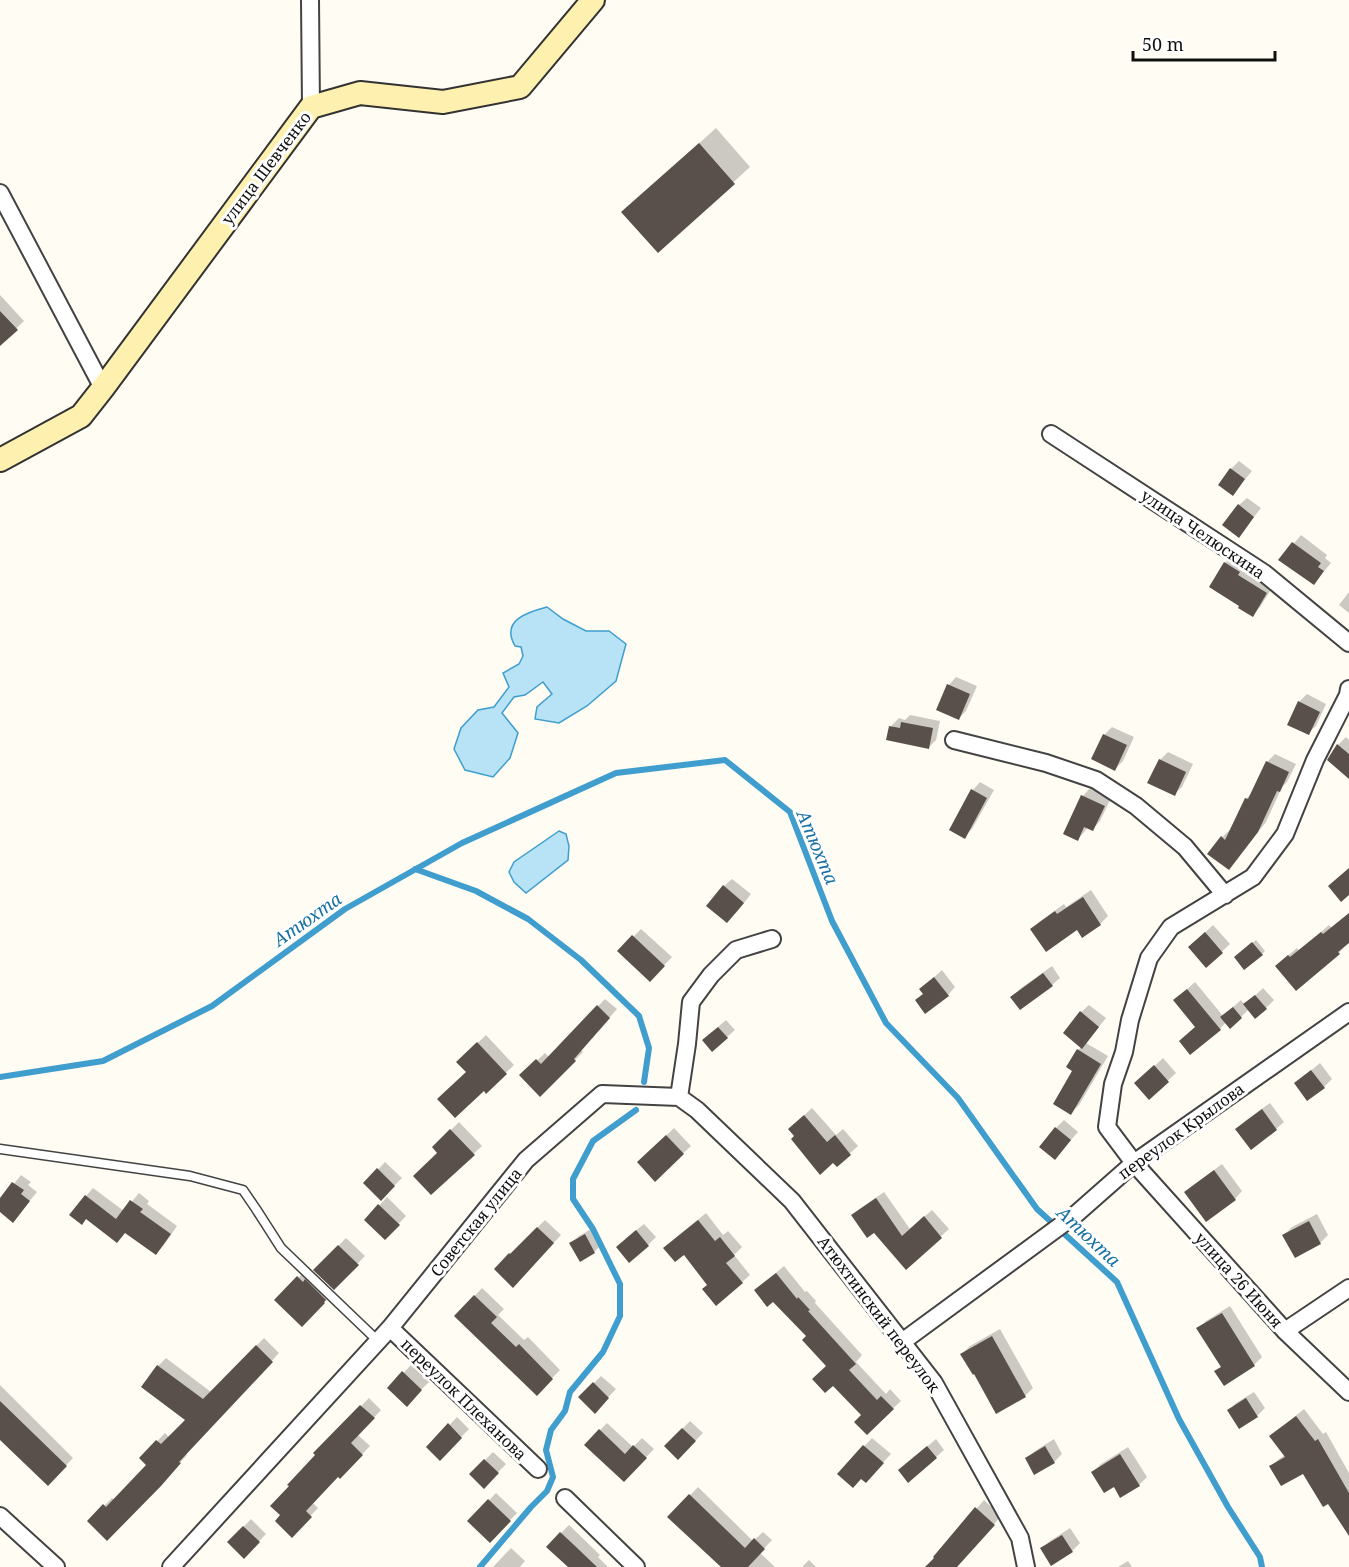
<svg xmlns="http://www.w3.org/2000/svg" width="1349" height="1567" viewBox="0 0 1349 1567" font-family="'Noto Serif',serif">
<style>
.water{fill:#b8e3f6;stroke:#3f9ecd;stroke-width:1.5}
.shadow{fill:#0003}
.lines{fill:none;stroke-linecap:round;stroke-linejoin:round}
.stream{stroke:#3f9ecd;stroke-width:6}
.building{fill:#59504c}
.lane-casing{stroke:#434343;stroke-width:11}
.street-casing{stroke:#434343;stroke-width:20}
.secondary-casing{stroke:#323232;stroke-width:26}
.lane{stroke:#fff;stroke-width:8}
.street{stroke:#fff;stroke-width:16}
.secondary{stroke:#fef0af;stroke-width:22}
.labels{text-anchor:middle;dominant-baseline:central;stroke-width:6;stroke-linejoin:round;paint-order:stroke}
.street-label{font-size:16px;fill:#101010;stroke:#fff}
.water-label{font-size:18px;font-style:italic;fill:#1870a3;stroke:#fff}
</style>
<rect width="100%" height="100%" fill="#fffcf3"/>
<path class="water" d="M 547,607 L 563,619 L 586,631 L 609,631 L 626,644 L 616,681 L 587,706 L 559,723 L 535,719 L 537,707 L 552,694 L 543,682 L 525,695 L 514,697 L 502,713 L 518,733 L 510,758 L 493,777 L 465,770 L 454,749 L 461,728 L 478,710 L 494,707 L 509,687 L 503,673 L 519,664 L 523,656 L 521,647 L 515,646 C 500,620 528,612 547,607 Z
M 559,831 L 566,834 L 569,846 L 568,860 L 526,893 L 514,882 L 509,872 L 514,862 Z"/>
<path class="shadow" d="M 716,128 L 750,167 L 658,251 L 623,212 Z
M 0,295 L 24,321 L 0,344 Z
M 1239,461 L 1252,471 L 1233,494 L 1231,469 Z
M 1247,498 L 1261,508 L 1239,536 L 1239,505 Z
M 1301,535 L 1327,555 L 1325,558 L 1331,563 L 1314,583 L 1280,560 Z
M 1233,555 L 1274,585 L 1260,607 L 1252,615 L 1225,563 Z
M 1349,592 L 1349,613 L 1339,605 Z
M 956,677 L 977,686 L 966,711 L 958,719 L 949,685 Z
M 1307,694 L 1326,704 L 1316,726 L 1308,733 L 1299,702 Z
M 910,715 L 940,721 L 936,740 L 928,748 L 891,726 L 899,718 L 905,720 Z
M 1112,727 L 1134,737 L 1123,761 L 1115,769 L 1104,735 Z
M 1346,737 L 1349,740 L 1349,768 L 1329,760 L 1338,745 Z
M 1168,752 L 1193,764 L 1182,787 L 1174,794 L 1160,760 Z
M 1275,754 L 1296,764 L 1287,782 L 1282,787 L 1266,822 L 1236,860 L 1222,837 L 1230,830 L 1231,831 L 1246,799 L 1253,792 L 1267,762 Z
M 980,782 L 994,790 L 972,829 L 964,837 L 951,829 L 973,790 Z
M 1090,788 L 1111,798 L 1100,821 L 1093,829 L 1088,827 L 1085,831 L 1078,839 L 1065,833 L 1083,796 Z
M 732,879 L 751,894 L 735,914 L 724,886 Z
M 1091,890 L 1108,916 L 1100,924 L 1077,928 L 1032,929 L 1039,922 L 1064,904 L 1066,907 Z
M 1349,914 L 1349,941 L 1339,953 L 1285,958 L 1297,948 L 1299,951 L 1329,925 L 1332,928 Z
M 1213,925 L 1230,944 L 1207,966 L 1198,939 Z
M 641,929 L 672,957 L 650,980 L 619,951 Z
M 1256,940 L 1265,951 L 1262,954 L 1239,954 Z
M 1052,966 L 1060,978 L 1052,985 L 1012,997 L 1020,989 Z
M 942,970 L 955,987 L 948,995 L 917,1000 L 924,993 L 921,989 Z
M 1195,982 L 1223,1016 L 1241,1000 L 1245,1005 L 1263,988 L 1274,1000 L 1266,1008 L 1249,1009 L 1241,1017 L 1226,1022 L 1220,1029 L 1197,1027 L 1183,993 Z
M 605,999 L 617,1009 L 581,1050 L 583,1052 L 540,1095 L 522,1075 L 545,1053 L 549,1057 Z
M 1089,1005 L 1106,1018 L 1086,1043 L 1108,1056 L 1079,1105 L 1071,1113 L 1074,1071 L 1078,1050 L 1082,1046 L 1081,1012 Z
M 726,1020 L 735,1030 L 727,1037 L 711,1033 Z
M 486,1035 L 514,1065 L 486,1092 L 458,1062 Z
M 1163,1058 L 1176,1073 L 1149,1098 L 1144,1076 Z
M 1320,1063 L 1332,1079 L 1324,1087 L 1296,1083 Z
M 1270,1103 L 1284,1122 L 1276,1129 L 1237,1129 L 1245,1121 Z
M 812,1108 L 836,1135 L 843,1129 L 858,1146 L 837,1165 L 833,1161 L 796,1136 L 798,1121 Z
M 1064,1120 L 1078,1132 L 1055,1158 L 1056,1128 Z
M 459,1122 L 482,1146 L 431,1193 L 439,1152 L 434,1147 Z
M 674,1128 L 691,1146 L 655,1180 L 639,1162 Z
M 385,1162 L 402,1178 L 381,1199 L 365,1183 Z
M 1222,1164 L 1242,1191 L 1235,1199 L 1186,1192 L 1194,1185 Z
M 21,1175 L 31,1182 L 28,1185 L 37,1192 L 13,1221 L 0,1210 L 0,1201 Z
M 93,1188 L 124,1211 L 139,1193 L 149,1201 L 147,1204 L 177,1226 L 164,1245 L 156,1253 L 126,1231 L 86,1196 Z
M 884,1192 L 910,1229 L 932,1210 L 949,1229 L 906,1268 L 874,1231 L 853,1215 L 861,1208 Z
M 387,1197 L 406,1216 L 385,1238 L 366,1220 Z
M 706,1213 L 723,1235 L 728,1231 L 742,1247 L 734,1255 L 750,1275 L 742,1282 L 709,1284 L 673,1240 Z
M 1317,1214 L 1328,1235 L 1320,1243 L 1284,1235 L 1292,1227 Z
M 545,1220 L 561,1235 L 521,1278 L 496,1269 Z
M 644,1224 L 656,1237 L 648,1245 L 625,1239 Z
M 593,1228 L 602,1244 L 594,1252 L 580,1260 L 571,1244 L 579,1236 Z
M 346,1238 L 365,1256 L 334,1288 L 315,1270 Z
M 784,1266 L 805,1292 L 807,1291 L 816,1301 L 815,1303 L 862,1355 L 856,1362 L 886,1394 L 890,1389 L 901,1401 L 867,1433 L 863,1415 L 808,1336 L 764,1283 Z
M 306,1270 L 311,1275 L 313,1273 L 332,1291 L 330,1293 L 332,1294 L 302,1325 L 276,1300 Z
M 482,1288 L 504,1309 L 498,1315 L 524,1340 L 528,1337 L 560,1370 L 537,1394 L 456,1316 Z
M 1230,1306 L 1262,1357 L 1254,1365 L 1216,1371 L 1222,1366 L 1198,1329 L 1206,1321 Z
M 1000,1329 L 1033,1388 L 1025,1396 L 962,1354 L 970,1346 Z
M 264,1338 L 279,1353 L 186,1453 L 187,1455 L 168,1476 L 89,1521 L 112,1498 L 115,1500 L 148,1465 L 141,1458 L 165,1433 L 170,1438 L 187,1420 L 143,1386 L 158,1366 L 166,1358 L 211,1392 Z
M 411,1365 L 429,1382 L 407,1404 L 389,1388 Z
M 601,1376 L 616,1389 L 595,1411 L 580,1397 Z
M 0,1385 L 73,1458 L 48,1484 L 0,1438 Z
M 1254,1392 L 1265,1408 L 1257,1416 L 1229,1411 L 1236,1403 Z
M 369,1398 L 381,1410 L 358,1435 L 370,1446 L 340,1477 L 338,1475 L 313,1503 L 318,1508 L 292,1535 L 317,1455 L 315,1453 Z
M 1304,1409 L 1323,1434 L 1326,1432 L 1349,1473 L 1349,1534 L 1329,1502 L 1303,1472 L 1271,1466 L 1279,1459 L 1285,1455 L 1271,1436 Z
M 457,1417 L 469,1429 L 440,1459 L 428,1447 Z
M 690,1421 L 703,1433 L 678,1458 L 666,1446 Z
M 607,1423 L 633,1447 L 642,1438 L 654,1449 L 624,1480 L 586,1445 Z
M 872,1438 L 891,1454 L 873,1473 L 862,1477 L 839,1473 Z
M 936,1439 L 944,1450 L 936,1457 L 908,1463 Z
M 1054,1439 L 1062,1454 L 1054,1462 L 1027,1458 L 1035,1451 Z
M 1128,1447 L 1147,1477 L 1139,1485 L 1114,1485 L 1093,1472 L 1101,1464 Z
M 493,1452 L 506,1464 L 484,1487 L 471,1474 Z
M 698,1487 L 753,1541 L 763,1532 L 772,1540 L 760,1553 L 775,1567 L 723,1567 L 669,1517 Z
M 496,1493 L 517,1513 L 490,1541 L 469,1521 Z
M 984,1500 L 1001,1516 L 957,1567 L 928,1567 Z
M 251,1519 L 266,1534 L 244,1557 L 229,1542 Z
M 569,1525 L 600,1555 L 598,1557 L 608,1567 L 569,1567 L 548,1546 Z
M 1070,1528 L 1080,1543 L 1072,1551 L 1042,1549 L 1050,1541 Z
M 511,1548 L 525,1561 L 520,1567 L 493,1567 Z
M 809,1560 L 816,1567 L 802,1567 Z
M 1128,1561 L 1132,1567 L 1118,1567 Z"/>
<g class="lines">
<path class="stream" d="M 415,869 L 476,891 L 528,919 L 581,960 L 639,1016 L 649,1048 L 644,1082
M 0,1077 L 103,1061 L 212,1006 L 345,909 L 462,843 L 616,773 L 725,760 L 790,812 L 832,921 L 886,1023 L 958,1098 L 1037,1209 L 1117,1282 L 1179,1419 L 1228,1507 L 1260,1557 L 1262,1567
M 480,1567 L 531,1507 L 547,1491 L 553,1477 L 546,1450 L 551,1430 L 565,1411 L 570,1392 L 603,1352 L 620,1316 L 620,1284 L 593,1229 L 573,1199 L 573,1179 L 593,1141 L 636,1110"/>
</g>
<path class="building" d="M 699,143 L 735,184 L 658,253 L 621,212 Z
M 0,311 L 18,330 L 0,346 Z
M 1230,468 L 1245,479 L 1233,496 L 1218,485 Z
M 1238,504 L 1254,517 L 1239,538 L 1222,525 Z
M 1292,542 L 1321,563 L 1318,567 L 1324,571 L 1314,585 L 1278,560 Z
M 1224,562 L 1240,572 L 1238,575 L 1267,593 L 1253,617 L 1238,608 L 1239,606 L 1209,587 Z
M 947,684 L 970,694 L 959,720 L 936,710 Z
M 1298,701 L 1320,712 L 1309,735 L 1287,725 Z
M 901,722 L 933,728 L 929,749 L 886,740 L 889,726 L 900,728 Z
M 1103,734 L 1127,745 L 1115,771 L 1091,759 Z
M 1337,744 L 1349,754 L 1349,779 L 1327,760 Z
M 1159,759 L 1186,772 L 1175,796 L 1147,783 Z
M 1266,761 L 1289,772 L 1280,792 L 1277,791 L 1258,832 L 1229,870 L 1207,854 L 1221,836 L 1225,840 L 1245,798 L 1248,799 Z
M 971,789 L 987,798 L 965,839 L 949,830 Z
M 1081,795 L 1105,806 L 1093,831 L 1084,827 L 1078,841 L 1063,834 Z
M 1349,868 L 1349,895 L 1341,902 L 1328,886 Z
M 723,885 L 744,903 L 727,923 L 706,906 Z
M 1083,897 L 1101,925 L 1082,938 L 1077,930 L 1046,952 L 1030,929 L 1055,911 L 1057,914 Z
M 1349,913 L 1349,943 L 1338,952 L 1340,954 L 1296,991 L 1275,966 L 1288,955 L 1290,957 L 1321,932 L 1323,934 Z
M 1205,932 L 1223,953 L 1206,968 L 1188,947 Z
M 632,935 L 665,966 L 650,982 L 617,951 Z
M 1252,942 L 1263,955 L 1244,970 L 1234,957 Z
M 1043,973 L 1053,986 L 1020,1010 L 1010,997 Z
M 934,977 L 949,996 L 925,1014 L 915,1000 L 923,994 L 919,989 Z
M 1187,989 L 1221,1030 L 1190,1055 L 1179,1041 L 1195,1027 L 1173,1000 Z
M 1255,995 L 1267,1009 L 1255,1019 L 1243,1004 Z
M 597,1005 L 610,1018 L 574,1059 L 576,1061 L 540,1097 L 519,1075 L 536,1059 L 541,1064 Z
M 1233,1007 L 1242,1018 L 1230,1029 L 1220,1017 Z
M 1080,1011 L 1099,1027 L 1082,1049 L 1063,1033 Z
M 718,1027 L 728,1038 L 712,1052 L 702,1040 Z
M 477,1042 L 507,1074 L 486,1094 L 484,1091 L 455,1118 L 437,1099 L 466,1072 L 456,1062 Z
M 1077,1049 L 1101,1064 L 1071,1115 L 1053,1104 L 1072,1071 L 1066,1067 Z
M 1154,1065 L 1169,1082 L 1149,1100 L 1134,1083 Z
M 1311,1070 L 1325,1088 L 1307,1101 L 1294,1083 Z
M 1262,1109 L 1277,1130 L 1251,1150 L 1235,1129 Z
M 804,1115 L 827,1142 L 835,1135 L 851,1155 L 837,1167 L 833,1163 L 820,1175 L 791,1139 L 794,1136 L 788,1129 Z
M 1055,1127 L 1071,1140 L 1055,1160 L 1039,1147 Z
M 450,1129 L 475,1155 L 431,1195 L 413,1176 L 437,1153 L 432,1147 Z
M 666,1135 L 684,1154 L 655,1182 L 637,1162 Z
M 377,1168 L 395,1186 L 381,1201 L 363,1183 Z
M 1214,1170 L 1236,1200 L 1206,1222 L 1184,1192 Z
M 12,1182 L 24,1190 L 21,1194 L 30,1201 L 13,1223 L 0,1212 L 0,1198 Z
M 85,1195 L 116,1219 L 130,1200 L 143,1209 L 140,1212 L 171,1234 L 156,1255 L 125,1233 L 117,1243 L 86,1219 L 82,1225 L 69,1215 Z
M 876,1198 L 902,1236 L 924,1216 L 942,1238 L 906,1270 L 874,1233 L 867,1238 L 851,1215 Z
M 378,1204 L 400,1225 L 385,1240 L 364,1220 Z
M 698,1220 L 715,1241 L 720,1237 L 735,1256 L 726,1263 L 743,1283 L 716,1306 L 702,1289 L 707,1285 L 684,1255 L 675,1262 L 663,1248 Z
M 1309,1221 L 1321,1244 L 1295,1258 L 1282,1235 Z
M 537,1227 L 554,1243 L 513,1288 L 494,1269 L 509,1253 L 510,1254 Z
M 636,1230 L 649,1246 L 629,1263 L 616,1247 Z
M 585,1234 L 595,1253 L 580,1262 L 569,1243 Z
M 338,1245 L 359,1265 L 334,1290 L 313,1270 Z
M 776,1273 L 797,1299 L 798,1297 L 810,1310 L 808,1311 L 856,1364 L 849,1370 L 877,1400 L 881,1396 L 894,1409 L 867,1435 L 854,1422 L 861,1415 L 833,1386 L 825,1393 L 812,1379 L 826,1366 L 802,1340 L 806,1336 L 773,1302 L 767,1307 L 754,1290 Z
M 297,1276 L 303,1282 L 305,1279 L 326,1300 L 324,1302 L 325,1303 L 302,1327 L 274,1300 Z
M 474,1295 L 497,1317 L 491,1323 L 516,1347 L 519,1344 L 553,1379 L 537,1396 L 454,1316 Z
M 1222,1313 L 1255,1366 L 1224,1386 L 1214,1371 L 1221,1367 L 1196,1328 Z
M 992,1336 L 1026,1397 L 996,1414 L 974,1374 L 973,1375 L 960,1354 Z
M 256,1345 L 273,1362 L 179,1462 L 181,1463 L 161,1486 L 107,1541 L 87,1521 L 103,1504 L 106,1507 L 146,1465 L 139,1458 L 156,1440 L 161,1444 L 185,1420 L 141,1387 L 157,1365 L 203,1399 Z
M 402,1371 L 422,1390 L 407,1407 L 387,1388 Z
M 593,1382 L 609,1398 L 595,1414 L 578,1397 Z
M 1246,1398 L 1258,1417 L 1239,1429 L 1227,1410 Z
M 0,1401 L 67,1466 L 48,1486 L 0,1440 Z
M 360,1405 L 375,1418 L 351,1443 L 363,1455 L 340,1479 L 338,1477 L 306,1511 L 312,1517 L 292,1538 L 275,1521 L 280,1515 L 270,1506 L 289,1486 L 287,1485 L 315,1455 L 313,1453 Z
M 1296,1416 L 1315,1441 L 1318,1439 L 1349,1493 L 1349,1536 L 1328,1504 L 1323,1507 L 1303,1474 L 1281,1486 L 1269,1466 L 1285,1457 L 1269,1436 Z
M 448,1423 L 462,1438 L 440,1461 L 426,1447 Z
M 682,1428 L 696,1441 L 678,1460 L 664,1446 Z
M 599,1429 L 625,1454 L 633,1445 L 647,1458 L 624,1482 L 584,1445 Z
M 863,1445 L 884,1463 L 866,1483 L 861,1479 L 853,1488 L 837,1474 Z
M 927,1446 L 937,1458 L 908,1483 L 898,1470 Z
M 1045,1446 L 1055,1463 L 1034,1475 L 1025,1458 Z
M 1120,1454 L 1140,1486 L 1120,1498 L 1114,1487 L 1104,1493 L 1091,1472 Z
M 484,1459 L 499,1473 L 484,1489 L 469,1474 Z
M 689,1494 L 745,1548 L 754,1538 L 765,1549 L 748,1567 L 721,1567 L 667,1517 Z
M 488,1499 L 511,1521 L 490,1543 L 467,1521 Z
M 975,1507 L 995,1525 L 957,1567 L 925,1567 L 934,1558 L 933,1557 Z
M 243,1526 L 260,1542 L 244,1559 L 227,1542 Z
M 560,1532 L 574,1545 L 597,1567 L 568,1567 L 546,1547 Z
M 1062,1535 L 1073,1552 L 1051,1566 L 1040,1548 Z"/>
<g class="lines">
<defs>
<path id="lane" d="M 0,1149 L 190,1176 L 243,1190 L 256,1209 L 281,1248 L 378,1341"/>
<path id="street" d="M 310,0 L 311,107
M 0,193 L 103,388
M 1051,434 L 1264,573 L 1349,643
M 1349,689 L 1348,695 L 1315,760 L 1285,834 L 1253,877 L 1171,927 L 1149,958 L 1130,1020 L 1124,1052 L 1113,1084 L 1107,1127 L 1134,1163 L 1285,1331 L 1349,1392
M 954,740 L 1046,763 L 1096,780 L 1136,806 L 1185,847 L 1225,895
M 679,1097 L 697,1110 L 792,1201 L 934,1383 L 1020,1538 L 1026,1567
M 679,1097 L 687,1044 L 691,1002 L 711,975 L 736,950 L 772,939
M 390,1328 L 538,1469
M 1285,1331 L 1349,1288
M 902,1342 L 1075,1215 L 1134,1163 L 1349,1012
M 565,1498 L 636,1567
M 0,1516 L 56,1567
M 171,1567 L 390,1328 L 526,1160 L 602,1094 L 679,1097"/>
<path id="secondary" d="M 0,460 L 81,416 L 103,388 L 311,107 L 360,93 L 443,102 L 520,87 L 593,0"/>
</defs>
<use href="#lane" class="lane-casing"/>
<use href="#street" class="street-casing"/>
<use href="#secondary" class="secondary-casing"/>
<use href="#lane" class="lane"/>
<use href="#street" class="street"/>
<use href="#secondary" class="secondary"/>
</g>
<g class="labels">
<g class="street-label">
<text transform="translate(266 168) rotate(-53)">улица Шевченко</text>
<text transform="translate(1203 534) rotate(34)">улица Челюскина</text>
<text transform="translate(1181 1131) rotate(-36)">переулок Крылова</text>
<text transform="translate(476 1222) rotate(-51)">Советская улица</text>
<text transform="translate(1239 1280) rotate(48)">улица 26 Июня</text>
<text transform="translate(879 1314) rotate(53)">Атюхтинский переулок</text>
<text transform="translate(464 1399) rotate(44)">переулок Плеханова</text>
</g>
<g class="water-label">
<text transform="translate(818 847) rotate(67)">Атюхта</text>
<text transform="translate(307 919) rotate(-35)">Атюхта</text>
<text transform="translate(1089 1236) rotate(43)">Атюхта</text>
</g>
</g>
<path d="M1133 51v9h142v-9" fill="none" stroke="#101010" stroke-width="3"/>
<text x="1142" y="51" font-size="18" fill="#101010" stroke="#ffffff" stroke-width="4.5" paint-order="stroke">50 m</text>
</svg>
